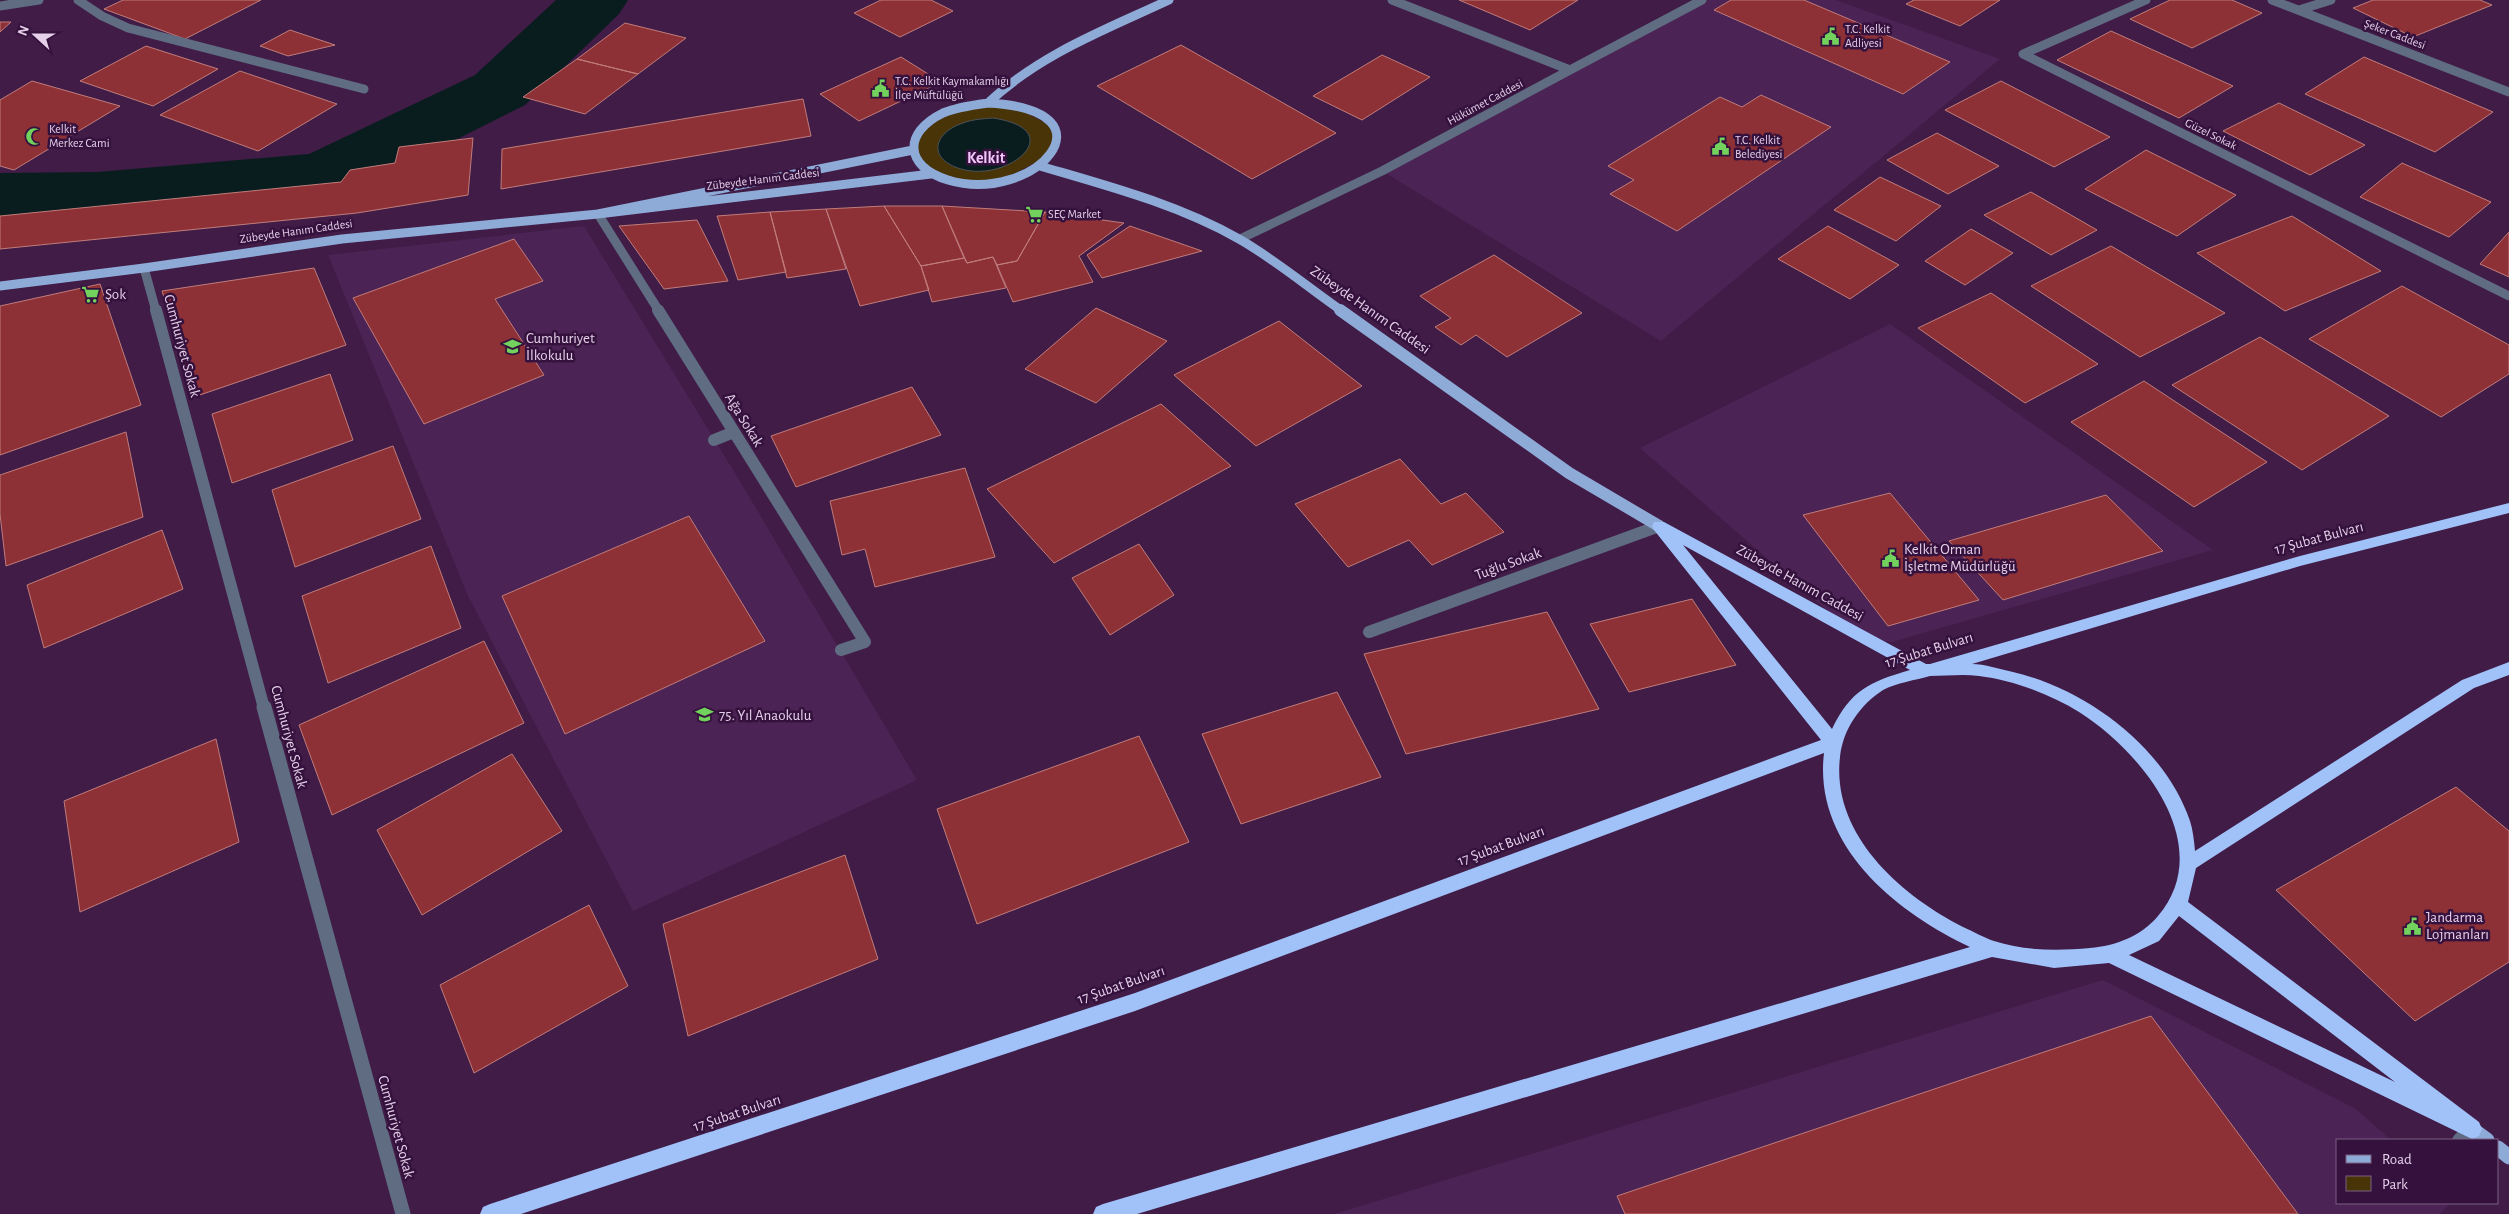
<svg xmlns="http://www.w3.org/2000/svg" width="2509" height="1214" viewBox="0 0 2509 1214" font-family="'Alegreya Sans',sans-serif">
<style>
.built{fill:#4b2354}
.green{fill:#493408}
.water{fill:#091d1e;stroke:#4b525b}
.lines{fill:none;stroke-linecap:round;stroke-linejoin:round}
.river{fill:#091d1e;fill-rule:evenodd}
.building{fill:#8e3137;stroke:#c07c7b}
.minor-far2{stroke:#5f6c82;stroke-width:9}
.minor-far1{stroke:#5f6c82;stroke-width:12}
.minor{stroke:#5f6c82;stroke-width:15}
.major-far2{stroke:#8eaad7;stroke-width:9}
.major-far1{stroke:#8eaad7;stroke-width:12}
.major{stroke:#8eaad7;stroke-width:15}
.highway{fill:#a1c2f9;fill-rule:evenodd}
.labels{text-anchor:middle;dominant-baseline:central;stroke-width:5;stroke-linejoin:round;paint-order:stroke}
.far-poi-label{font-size:12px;fill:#e5cfe9;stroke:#35123d;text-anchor:start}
.far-street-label{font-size:12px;fill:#e5cfe9;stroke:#35123d}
.poi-label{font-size:15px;fill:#e5cfe9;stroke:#35123d;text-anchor:start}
.street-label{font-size:15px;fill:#e5cfe9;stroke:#35123d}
.far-district-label{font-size:16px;font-weight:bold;fill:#f3c7fd;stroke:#35123d}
</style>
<rect width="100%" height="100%" fill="#401c47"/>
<path class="built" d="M 1702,0 L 1836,0 L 2000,59 L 1661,341 L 1382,171 Z
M 584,226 L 741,483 L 917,780 L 633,911 L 468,596 L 328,255 Z
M 1890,324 L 2213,550 L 1892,642 L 1877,641 L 1847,628 L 1640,448 Z
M 2103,980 L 2356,1109 L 2391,1140 L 2338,1140 L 2338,1203 L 2450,1203 L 2440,1214 L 1334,1214 Z"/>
<path class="green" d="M 1010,104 L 1055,128 L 1052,154 L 998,182 L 951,181 L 918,163 L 916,136 L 943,113 Z"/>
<path class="water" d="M 993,118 C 1071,130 1009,183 961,169 C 927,159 933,133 963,123 C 973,119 983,119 993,118 Z"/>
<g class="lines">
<path class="river" d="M 556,0 L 628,0 L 619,14 L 525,105 L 352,192 L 325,199 L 97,218 L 0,219 L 0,173 L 97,172 L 309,154 L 475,75 Z"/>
</g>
<path class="building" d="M 123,0 L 261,0 L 185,39 L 104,9 Z
M 881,0 L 931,0 L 953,11 L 900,37 L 854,13 Z
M 1459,0 L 1578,0 L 1530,30 Z
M 1731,0 L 1804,0 L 1950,62 L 1903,94 L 1714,10 Z
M 1914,0 L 2000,0 L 1960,26 L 1906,4 Z
M 2170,0 L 2232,0 L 2262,13 L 2192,48 L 2130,19 Z
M 2373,0 L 2480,0 L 2492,5 L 2413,37 L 2353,8 Z
M 0,22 L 11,22 L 0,32 Z
M 625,23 L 686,38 L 638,74 L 577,59 Z
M 290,30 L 335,45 L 288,56 L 260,46 Z
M 2111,31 L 2233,86 L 2179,118 L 2057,60 Z
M 1181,45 L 1336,133 L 1252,179 L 1097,86 Z
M 146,46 L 218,69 L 153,106 L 80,81 Z
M 1382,55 L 1430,77 L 1362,120 L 1313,96 Z
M 901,57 L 941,82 L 859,121 L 820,94 Z
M 2364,57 L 2493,112 L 2435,152 L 2305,94 Z
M 577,59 L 638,74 L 585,114 L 523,97 Z
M 240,71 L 337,104 L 258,151 L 160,115 Z
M 32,81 L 120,106 L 14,170 L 0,166 L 0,100 Z
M 2001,81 L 2110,137 L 2054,167 L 1945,110 Z
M 1761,95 L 1831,127 L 1677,231 L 1610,194 L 1634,180 L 1608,166 L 1720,97 L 1742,107 Z
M 803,99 L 811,136 L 501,189 L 502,149 Z
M 2279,103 L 2365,145 L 2310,175 L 2223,131 Z
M 1937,133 L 1999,166 L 1948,194 L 1887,160 Z
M 473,138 L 468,195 L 357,213 L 0,249 L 0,216 L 341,182 L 350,170 L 395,163 L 399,147 Z
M 2146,150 L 2236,195 L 2177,236 L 2085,189 Z
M 2402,163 L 2491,202 L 2449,237 L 2360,197 Z
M 1880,177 L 1941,206 L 1896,241 L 1834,210 Z
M 2031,192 L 2097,230 L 2051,255 L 1984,215 Z
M 884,206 L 942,206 L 964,258 L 921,266 Z
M 884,206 L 921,266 L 929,290 L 860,306 L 826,209 Z
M 942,206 L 1045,212 L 1017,261 L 997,265 L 993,257 L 967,263 Z
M 826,209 L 846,269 L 787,278 L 770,212 Z
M 770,212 L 786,272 L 738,280 L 717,216 Z
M 1045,212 L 1124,223 L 1079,256 L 1093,282 L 1013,302 L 997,265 L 1017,261 Z
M 2292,216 L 2381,271 L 2285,311 L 2197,253 Z
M 697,220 L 728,281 L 664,289 L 619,226 Z
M 1130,226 L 1202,251 L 1102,278 L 1087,255 Z
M 1828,226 L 1899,265 L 1850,299 L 1778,259 Z
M 1971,229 L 2013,253 L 1965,285 L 1925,261 Z
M 2509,232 L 2509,277 L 2480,264 Z
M 514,239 L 543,281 L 495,299 L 544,375 L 424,424 L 353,298 Z
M 2111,246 L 2225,313 L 2140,357 L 2031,286 Z
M 1494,255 L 1582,313 L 1507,357 L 1476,335 L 1461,345 L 1435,327 L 1451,318 L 1420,296 Z
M 993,257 L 1006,288 L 932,302 L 921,266 L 964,258 L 967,263 Z
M 314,268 L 346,345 L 194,397 L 162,291 Z
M 100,284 L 141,405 L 0,455 L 0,306 Z
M 2402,286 L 2509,345 L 2509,374 L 2441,417 L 2309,339 Z
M 1991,293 L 2098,364 L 2025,403 L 1918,328 Z
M 1096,308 L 1167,341 L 1096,403 L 1025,369 Z
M 1279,321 L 1362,386 L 1256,446 L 1174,375 Z
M 2260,337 L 2389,416 L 2302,470 L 2172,385 Z
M 330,374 L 353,440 L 232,483 L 212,414 Z
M 2144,381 L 2267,462 L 2194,507 L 2071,422 Z
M 912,387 L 941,435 L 796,487 L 771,436 Z
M 1161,404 L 1231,466 L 1054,563 L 987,489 Z
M 126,432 L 143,517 L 6,566 L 0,514 L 0,475 Z
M 393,446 L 421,519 L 295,567 L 272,490 Z
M 1400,459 L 1441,504 L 1466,493 L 1504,532 L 1432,565 L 1409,540 L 1348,567 L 1295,504 Z
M 965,468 L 995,557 L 875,587 L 865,549 L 842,555 L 830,501 Z
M 1890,493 L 1979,600 L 1888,626 L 1803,515 Z
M 2106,495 L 2163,551 L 2003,600 L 1949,541 Z
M 689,516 L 765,641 L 565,734 L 502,596 Z
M 162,530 L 183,589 L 44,648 L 27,585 Z
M 1139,544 L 1174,595 L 1110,635 L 1072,578 Z
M 431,546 L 461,628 L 328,683 L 302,596 Z
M 1692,599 L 1736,665 L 1629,692 L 1590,624 Z
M 1547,612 L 1599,709 L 1406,754 L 1364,654 Z
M 484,641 L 524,723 L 332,815 L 299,725 Z
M 1337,692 L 1381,777 L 1241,824 L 1202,734 Z
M 1139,736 L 1189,842 L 977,924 L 937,809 Z
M 216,739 L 239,842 L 80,912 L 64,801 Z
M 512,754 L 562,831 L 422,915 L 377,830 Z
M 2456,787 L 2509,831 L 2509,962 L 2415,1021 L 2276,890 Z
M 845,855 L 878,959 L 688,1036 L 663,924 Z
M 589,905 L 628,986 L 474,1073 L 440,985 Z
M 2151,1016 L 2298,1214 L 1625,1214 L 1617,1196 Z"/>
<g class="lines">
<path class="minor-far2" d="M 78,0 L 102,16 L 128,28 L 364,89
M 2146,0 L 2023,54 L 2509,296
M 2272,0 L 2509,92
M 0,6 L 39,0
M 2299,10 L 2331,0
M 1570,70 L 1702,0
M 598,214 L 659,311
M 1240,239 L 1382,171 L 1570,70 L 1392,0
M 144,268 L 156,311"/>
<path class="minor-far1" d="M 156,310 L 264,708
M 658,310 L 865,642 L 841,650
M 714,440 L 734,432
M 1369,632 L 1659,526"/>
<path class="minor" d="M 264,707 L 403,1214
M 2460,1140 L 2472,1129"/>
<path class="major-far2" d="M 988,103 C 1122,110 1033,206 948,180 C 905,167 902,133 943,113 C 957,107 973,105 988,103 Z
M 988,103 C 1040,54 1105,30 1169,0
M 913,150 L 598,214 L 931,174
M 1040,166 C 1108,186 1177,204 1239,239 C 1273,258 1310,289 1342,311
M 0,286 L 144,268 L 342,239 L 598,214"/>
<path class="major-far1" d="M 1340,310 L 1569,473 L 1659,526"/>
<path class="major" d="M 2472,1129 L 2487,1140
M 2498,1148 L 2509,1157"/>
<path class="highway" d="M 2509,503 L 2509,513 L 2300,566 L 1972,664 C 1985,664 1999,669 2013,672 C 2086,689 2165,747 2190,821 C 2193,830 2194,841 2195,851 L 2462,680 L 2509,662 L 2509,675 L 2474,688 L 2196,868 L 2188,902 L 2479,1122 L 2482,1129 L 2479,1136 L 2472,1139 L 2109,963 L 2054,968 L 1992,957 L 1137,1214 L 1093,1214 L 1096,1207 L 1103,1204 L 1970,947 C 1895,912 1813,845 1824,753 L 1135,1011 L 521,1214 L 480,1214 L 483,1207 L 490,1204 L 1135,993 L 1821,740 L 1654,530 L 1652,526 L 1654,522 L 1664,522 L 1926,664 L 1930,664 L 2300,556 ZM 1683,545 L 1910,670 C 1869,682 1851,690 1832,729 ZM 1930,676 C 1946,676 1963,674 1979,676 C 2012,680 2050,694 2079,712 C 2141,751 2218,845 2158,916 C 2141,936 2116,946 2090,948 C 2058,951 2025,951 1994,941 C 1984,938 1973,931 1963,927 C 1900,895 1831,834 1840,757 C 1843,729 1860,705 1883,690 C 1896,683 1916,680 1930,676 ZM 2179,916 L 2395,1082 L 2129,955 L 2159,941 Z"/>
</g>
<defs>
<symbol id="civic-bare" viewBox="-9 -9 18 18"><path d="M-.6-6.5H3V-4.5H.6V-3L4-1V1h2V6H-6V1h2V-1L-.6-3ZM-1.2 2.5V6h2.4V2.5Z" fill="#72d25d" stroke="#35123d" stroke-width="2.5" paint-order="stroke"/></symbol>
<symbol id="mosque-bare" viewBox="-9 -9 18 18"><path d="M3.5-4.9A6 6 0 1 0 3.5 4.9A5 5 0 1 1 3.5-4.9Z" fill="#72d25d" stroke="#35123d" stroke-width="2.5" paint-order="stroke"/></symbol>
<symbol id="supermarket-bare" viewBox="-9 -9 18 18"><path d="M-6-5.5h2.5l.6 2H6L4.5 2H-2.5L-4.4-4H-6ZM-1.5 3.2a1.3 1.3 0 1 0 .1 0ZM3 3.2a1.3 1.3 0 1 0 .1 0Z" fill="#72d25d" stroke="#35123d" stroke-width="2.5" paint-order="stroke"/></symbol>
<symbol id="school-bare" viewBox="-9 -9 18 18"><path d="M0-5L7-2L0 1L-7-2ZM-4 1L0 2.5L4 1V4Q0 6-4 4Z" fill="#72d25d" stroke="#35123d" stroke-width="2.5" paint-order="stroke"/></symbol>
</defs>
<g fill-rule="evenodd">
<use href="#civic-bare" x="1818" y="24" width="25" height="25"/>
<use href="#civic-bare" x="868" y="76" width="25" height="25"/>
<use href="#mosque-bare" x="22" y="124" width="25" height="25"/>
<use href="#civic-bare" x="1708" y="134" width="25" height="25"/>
<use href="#supermarket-bare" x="1022" y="202" width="25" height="25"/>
<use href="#supermarket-bare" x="78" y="282" width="25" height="25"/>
<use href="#school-bare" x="500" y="334" width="25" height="25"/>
<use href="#civic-bare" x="1878" y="546" width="25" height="25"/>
<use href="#school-bare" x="692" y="702" width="25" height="25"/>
<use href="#civic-bare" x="2400" y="914" width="25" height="25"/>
</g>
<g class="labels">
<g class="far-poi-label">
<text x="1845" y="29">T.C. Kelkit<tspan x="1845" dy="14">Adliyesi</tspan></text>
<text x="895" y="81">T.C. Kelkit Kaymakamlığı<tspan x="895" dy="14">İlçe Müftülüğü</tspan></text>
<text x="49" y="129">Kelkit<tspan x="49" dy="14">Merkez Cami</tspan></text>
<text x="1735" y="140">T.C. Kelkit<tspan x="1735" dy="14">Belediyesi</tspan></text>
<text x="1048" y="214">SEÇ Market</text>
</g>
<g class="far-street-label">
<text transform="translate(2395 34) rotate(21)">Şeker Caddesi</text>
<text transform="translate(1485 102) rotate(-28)">Hükümet Caddesi</text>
<text transform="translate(2211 134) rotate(26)">Güzel Sokak</text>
<text transform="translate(763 179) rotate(-7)">Zübeyde Hanım Caddesi</text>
<text transform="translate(296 231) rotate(-8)">Zübeyde Hanım Caddesi</text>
</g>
<g class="poi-label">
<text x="105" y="294">Şok</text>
<text x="526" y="338">Cumhuriyet<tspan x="526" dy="17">İlkokulu</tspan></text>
<text x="1904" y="549">Kelkit Orman<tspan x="1904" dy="17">İşletme Müdürlüğü</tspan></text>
<text x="719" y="715">75. Yıl Anaokulu</text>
<text x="2426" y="917">Jandarma<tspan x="2426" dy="17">Lojmanları</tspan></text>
</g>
<g class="street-label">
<text transform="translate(1370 310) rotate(35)">Zübeyde Hanım Caddesi</text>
<text transform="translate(182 346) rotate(75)">Cumhuriyet Sokak</text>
<text transform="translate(744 420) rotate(58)">Ağa Sokak</text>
<text transform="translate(2319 538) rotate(-15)">17 Şubat Bulvarı</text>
<text transform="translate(1508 564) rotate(-20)">Tuğlu Sokak</text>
<text transform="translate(1800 583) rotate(29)">Zübeyde Hanım Caddesi</text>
<text transform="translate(1929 650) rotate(-17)">17 Şubat Bulvarı</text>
<text transform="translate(289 737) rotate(75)">Cumhuriyet Sokak</text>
<text transform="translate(1501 846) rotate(-20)">17 Şubat Bulvarı</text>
<text transform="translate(1121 985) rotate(-19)">17 Şubat Bulvarı</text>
<text transform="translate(737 1113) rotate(-18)">17 Şubat Bulvarı</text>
<text transform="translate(396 1127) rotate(75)">Cumhuriyet Sokak</text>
</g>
<g class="far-district-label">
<text x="986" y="158">Kelkit</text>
</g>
</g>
<rect x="2336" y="1139" width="162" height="65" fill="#35123d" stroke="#7b5e82"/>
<rect x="2346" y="1155" width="25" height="8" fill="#8eaad7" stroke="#7b5e82"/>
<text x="2382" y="1164" font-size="15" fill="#e5cfe9">Road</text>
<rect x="2346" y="1176" width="25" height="15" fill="#493408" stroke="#7b5e82"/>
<text x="2382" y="1189" font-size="15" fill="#e5cfe9">Park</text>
<g transform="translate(35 35) rotate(291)" stroke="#35123d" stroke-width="4" paint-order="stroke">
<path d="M0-4L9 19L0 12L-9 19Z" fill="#e5cfe9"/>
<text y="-8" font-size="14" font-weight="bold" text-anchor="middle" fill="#e5cfe9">N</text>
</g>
</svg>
